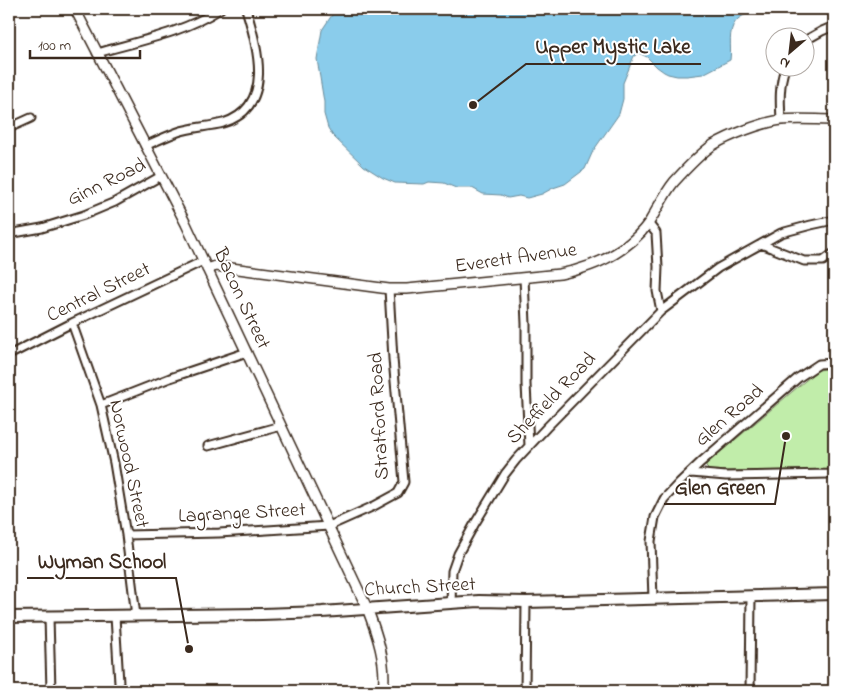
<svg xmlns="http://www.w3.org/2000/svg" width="843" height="700" viewBox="0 0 843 700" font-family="'Indie Flower',sans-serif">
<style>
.green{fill:#c1edaa;stroke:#7e8c64}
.water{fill:#8acceb;stroke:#6a8b99}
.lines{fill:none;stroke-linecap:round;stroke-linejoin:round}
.minor-casing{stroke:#3b2a1e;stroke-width:11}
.tertiary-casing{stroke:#3b2a1e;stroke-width:12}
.secondary-casing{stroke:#3b2a1e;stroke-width:14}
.minor{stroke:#fff;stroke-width:7}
.tertiary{stroke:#fff;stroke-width:9}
.secondary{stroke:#fff;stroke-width:10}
.labels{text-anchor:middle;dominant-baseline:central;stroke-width:4;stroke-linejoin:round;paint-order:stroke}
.street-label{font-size:20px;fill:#3b2a1e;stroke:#fff}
.leader{fill:none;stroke:#3b2a1e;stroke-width:2}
.callout-dot{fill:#3b2a1e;stroke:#fff;stroke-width:2}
.callout-label{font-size:21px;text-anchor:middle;font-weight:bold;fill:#3b2a1e;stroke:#fff;stroke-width:4;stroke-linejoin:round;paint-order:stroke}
</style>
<rect width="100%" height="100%" fill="#fff"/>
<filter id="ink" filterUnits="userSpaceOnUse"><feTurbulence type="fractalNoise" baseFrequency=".02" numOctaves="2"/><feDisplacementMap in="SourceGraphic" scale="10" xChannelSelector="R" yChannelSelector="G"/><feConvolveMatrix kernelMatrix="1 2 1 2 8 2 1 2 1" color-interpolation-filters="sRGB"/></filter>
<g filter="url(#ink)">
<path class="green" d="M 834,368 L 834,470 L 710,471 L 706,467 L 706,465 L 710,461 L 818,370 Z"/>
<path class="water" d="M 336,9 L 752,9 C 748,15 741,15 736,21 C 727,32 732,47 730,60 L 703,74 L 687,76 L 677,76 L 668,74 L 664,72 L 657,67 L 647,57 L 639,53 L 634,56 L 623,83 L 623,99 L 619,114 L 593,151 L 585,169 L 565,184 L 553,188 L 542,194 L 527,198 L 519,196 L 508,198 L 501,195 L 483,194 L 472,188 L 456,188 L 444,183 L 429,182 L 424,184 L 395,183 L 383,178 L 364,166 L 333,136 L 328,128 L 324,114 L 324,102 L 317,59 L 322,30 Z"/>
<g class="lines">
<defs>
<path id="minor" d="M 806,40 L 822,31 L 834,26
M 97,53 C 139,41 183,33 220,9
M 781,120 C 780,102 779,85 785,68
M 9,128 L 31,118
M 145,146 C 156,141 167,136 178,132 C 192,127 208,127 223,123 C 275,107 258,47 246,9
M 9,231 L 14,233 L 42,228 L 84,215 L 115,202 L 161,176
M 761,244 L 804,261 L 823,261 L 834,253
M 524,278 L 526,324 L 526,384 L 529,446
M 661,311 L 718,268 L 781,233 L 811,225 L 834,220
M 72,323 L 101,405 L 114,463 L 126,535 L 136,616
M 9,355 L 72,323 L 203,261
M 101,405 L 170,378 L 247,352
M 208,446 L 281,426
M 691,473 L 726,476 L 829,474 L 834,473
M 126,535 L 219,533 L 329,526 L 374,506 L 398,493 L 404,482 L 393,359 L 389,289
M 653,599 L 651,541 L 655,517 L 664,499 L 680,482 L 701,462 L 798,378 L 819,364 L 834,363
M 451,604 L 452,571 L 458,554 L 474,525 L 505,474 L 516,460 L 546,428 L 661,311 L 657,291 L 658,267 L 656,233 L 648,223
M 115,616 L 119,683
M 49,617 L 51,691
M 525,691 L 526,602
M 750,691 L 751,596"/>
<path id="tertiary" d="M 75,9 L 186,224 L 367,608 C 377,634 387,663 383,691
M 207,269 L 216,266 L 389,289 L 407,289 L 560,274 C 595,267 629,251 650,221 C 658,208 665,193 674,182 C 684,171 701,153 713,145 C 730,135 761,123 781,120 C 798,118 817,120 834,120"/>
<path id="secondary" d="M 9,617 L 262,614 L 322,612 L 479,601 L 526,602 L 834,594"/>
</defs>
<use href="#minor" class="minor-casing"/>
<use href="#tertiary" class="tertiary-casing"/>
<use href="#secondary" class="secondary-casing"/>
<use href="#minor" class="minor"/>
<use href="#tertiary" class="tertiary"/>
<use href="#secondary" class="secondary"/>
</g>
</g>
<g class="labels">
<g class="street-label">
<text transform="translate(107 183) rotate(-26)">Ginn Road</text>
<text transform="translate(516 259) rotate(-8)">Everett Avenue</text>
<text transform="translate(99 293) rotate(-26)">Central Street</text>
<text transform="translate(241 299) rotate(65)">Bacon Street</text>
<text transform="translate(552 399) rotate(-46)">Sheffield Road</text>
<text transform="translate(380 416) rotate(-93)">Stratford Road</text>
<text transform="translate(730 416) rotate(-41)">Glen Road</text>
<text transform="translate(128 464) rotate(78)">Norwood Street</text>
<text transform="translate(242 514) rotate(-3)">Lagrange Street</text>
<text transform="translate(420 588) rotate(-3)">Church Street</text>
</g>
</g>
<path class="leader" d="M473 105L526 64H701M786 436L775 504H664M189 649L176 578H27"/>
<g class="callout-dot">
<circle cx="473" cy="105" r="5"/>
<circle cx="786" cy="436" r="5"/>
<circle cx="189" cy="649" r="5"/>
</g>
<g class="callout-label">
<text x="613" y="53">Upper Mystic Lake</text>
<text x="720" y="494">Glen Green</text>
<text x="102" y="568">Wyman School</text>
</g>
<rect width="843" height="700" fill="none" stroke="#fff" stroke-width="30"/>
<rect x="15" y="15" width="813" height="670" fill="none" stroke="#3b2a1e" stroke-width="2" filter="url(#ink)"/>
<g transform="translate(790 52) rotate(208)"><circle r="24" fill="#ffffff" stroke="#b1aaa5"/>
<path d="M0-4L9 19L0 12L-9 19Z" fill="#3b2a1e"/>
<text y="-8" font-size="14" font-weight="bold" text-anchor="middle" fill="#3b2a1e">N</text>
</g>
<path d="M30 50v8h110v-8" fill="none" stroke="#3b2a1e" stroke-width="2.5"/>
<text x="38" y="50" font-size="15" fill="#3b2a1e" stroke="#ffffff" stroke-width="4" paint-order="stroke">100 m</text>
</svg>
